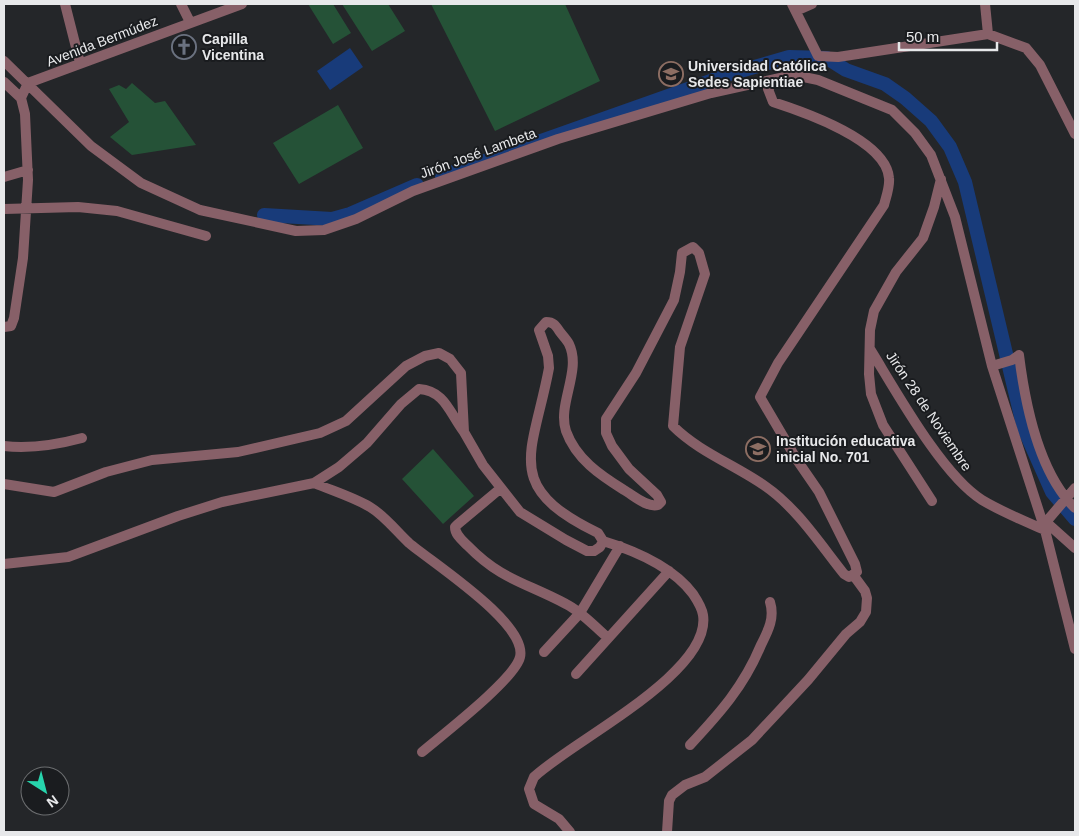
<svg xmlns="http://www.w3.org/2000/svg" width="1079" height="836" viewBox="0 0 1079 836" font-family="Arial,sans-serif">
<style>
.green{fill:#255237}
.water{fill:#183b7a}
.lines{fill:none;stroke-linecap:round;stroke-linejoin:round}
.canal{stroke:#183b7a;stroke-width:14}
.street{stroke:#876068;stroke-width:10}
.labels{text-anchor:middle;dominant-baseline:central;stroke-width:4;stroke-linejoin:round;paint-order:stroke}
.poi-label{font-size:14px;font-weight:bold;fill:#e7e8ea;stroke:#1a1c1f;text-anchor:start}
.street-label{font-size:14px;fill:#e7e8ea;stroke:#1a1c1f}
</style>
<rect width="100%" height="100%" fill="#242629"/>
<path class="green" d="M 308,4 L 333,4 L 351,33 L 333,44 Z
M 342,4 L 388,4 L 405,31 L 372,51 Z
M 431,4 L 565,4 L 600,81 L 495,131 Z
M 132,83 L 155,103 L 165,101 L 196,145 L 132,155 L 110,137 L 129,122 L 109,89 L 119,85 L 126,89 Z
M 338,105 L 363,148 L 299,184 L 273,143 Z
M 433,449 L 474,496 L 443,524 L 402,479 Z"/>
<path class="water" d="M 350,48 L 363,67 L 330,90 L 317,71 Z"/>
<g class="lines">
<path class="canal" d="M 442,176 L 730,74 L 789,57 L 827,58 L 846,70 L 885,84 L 905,98 L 931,121 L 950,147 L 965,182 L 1024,429 L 1052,492 L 1075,519
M 264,215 L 332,219 L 350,214 L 417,185"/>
<path class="street" d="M 65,4 L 80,63
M 181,4 L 190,22
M 792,4 L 818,56 L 838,57 L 988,34 L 1026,48 L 1040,65 L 1075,134
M 985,4 L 988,34
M 796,11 L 812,4
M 4,61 L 91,146 L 141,183 L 200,210 L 296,231 L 324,230 L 356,219 L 413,191 L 558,139 L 711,93 L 794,75 L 818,80 L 892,110 L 915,133 L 931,155 L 955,217 L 992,366 L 1045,530 L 1075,649
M 4,82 L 21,98
M 28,83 L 242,4
M 4,177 L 28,170
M 4,209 L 78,207 L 117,211 L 206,236
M 4,327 L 11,326 L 14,318 L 23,258 L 28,180 L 25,114 L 21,98 L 28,83
M 870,349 C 896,391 942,475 982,500 C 1002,512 1024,521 1045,530
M 992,366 L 1012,360 L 1019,355 C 1025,403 1039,473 1075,508
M 4,446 C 31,449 56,445 82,438
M 314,483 C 333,491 353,497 370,507 C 385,516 397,532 409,543 C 434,564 528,624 520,657 C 515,679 442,735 422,752
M 4,484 L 54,492 L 106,472 L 152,460 L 238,452 L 320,433 L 346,421 L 406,366 L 425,356 L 439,353 L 450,359 L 461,373 L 464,432 L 483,465 L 520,512 L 566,540 L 587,551 L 594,551 L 600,547 L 603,541 L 598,533 C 501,486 533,454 549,368 L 548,356 L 539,330 L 546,322 C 554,322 556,326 560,332 C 563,336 567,340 569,344 C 582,371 557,404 566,431 C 576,459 600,475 624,490 C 633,495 647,508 658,505 L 661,502 L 657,495 L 629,469 L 612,446 L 606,433 L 606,419 L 636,373 L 674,300 L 680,272 L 682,253 L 693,247 L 699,253 L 705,274 L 680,347 L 673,426 C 699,452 735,465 765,486 C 797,508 820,544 844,574 L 849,577 L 857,572 L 855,564 L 819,492 L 797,460 L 760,397 L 778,363 L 884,205 C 886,197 890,187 889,178 C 886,140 804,112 773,102 L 768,89 L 776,79
M 501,488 L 458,524 L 455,527 C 455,535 462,540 468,546 C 501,580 527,583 566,604 C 582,612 595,627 608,638
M 932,501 L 883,425 L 871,394 L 869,374 L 870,330 L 874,311 L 896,272 L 923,238 L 934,207 L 941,179
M 1046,522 L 1075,548
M 1045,530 L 1046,522 L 1075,488
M 4,564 L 68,557 L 178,516 L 222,502 L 314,483 L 339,467 L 367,443 L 401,404 L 419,389 C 445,391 449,412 464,432
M 544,652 L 580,613 L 620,546
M 576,674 L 669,571
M 690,745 C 720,713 744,686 761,645 C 768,631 775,618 770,602
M 570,832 L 559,819 L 534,804 L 529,789 L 534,777 C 572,741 712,673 703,615 C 702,608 697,600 693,594 C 672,566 636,551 603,541
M 667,832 L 669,801 L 672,795 L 685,785 L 705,777 L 752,740 L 808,680 L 846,634 L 860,622 L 866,612 L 867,598 L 865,591 L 854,576"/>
</g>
<defs>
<symbol id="church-ring" viewBox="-11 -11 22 22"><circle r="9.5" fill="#1a1c1f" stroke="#6b7280" stroke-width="1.5"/><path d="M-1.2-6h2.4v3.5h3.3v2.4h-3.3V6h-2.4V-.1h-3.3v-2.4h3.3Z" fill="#6b7280"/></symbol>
<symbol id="university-ring" viewBox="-11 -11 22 22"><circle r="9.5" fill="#1a1c1f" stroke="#8d6e63" stroke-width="1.5"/><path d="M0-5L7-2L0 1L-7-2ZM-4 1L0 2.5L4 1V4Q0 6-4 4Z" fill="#8d6e63"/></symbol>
<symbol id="school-ring" viewBox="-11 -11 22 22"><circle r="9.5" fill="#1a1c1f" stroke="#8d6e63" stroke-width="1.5"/><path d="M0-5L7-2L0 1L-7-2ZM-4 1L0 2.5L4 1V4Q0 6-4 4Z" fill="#8d6e63"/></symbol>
</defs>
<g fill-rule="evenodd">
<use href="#church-ring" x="170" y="33" width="28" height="28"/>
<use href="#university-ring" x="657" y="60" width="28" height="28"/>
<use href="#school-ring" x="744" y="435" width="28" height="28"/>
</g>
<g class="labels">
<g class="poi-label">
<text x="202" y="39">Capilla<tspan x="202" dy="16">Vicentina</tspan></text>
<text x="688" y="66">Universidad Católica<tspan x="688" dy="16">Sedes Sapientiae</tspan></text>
<text x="776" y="441">Institución educativa<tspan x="776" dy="16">inicial No. 701</tspan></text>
</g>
<g class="street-label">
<text transform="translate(102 41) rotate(-21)">Avenida Bermúdez</text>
<text transform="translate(478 153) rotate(-20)">Jirón José Lambeta</text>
<text transform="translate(929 411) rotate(56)">Jirón 28 de Noviembre</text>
</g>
</g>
<rect width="1079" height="836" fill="none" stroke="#e7e8ea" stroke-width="10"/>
<g transform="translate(45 791) rotate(144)"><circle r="24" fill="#1a1c1f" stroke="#6c6e70"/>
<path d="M0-4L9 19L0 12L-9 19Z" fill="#27d5ad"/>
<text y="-8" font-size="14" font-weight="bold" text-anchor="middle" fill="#e7e8ea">N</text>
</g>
<path d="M899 42v8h98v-8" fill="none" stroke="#e7e8ea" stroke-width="2.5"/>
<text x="906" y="42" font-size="15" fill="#e7e8ea" stroke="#1a1c1f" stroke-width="4" paint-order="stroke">50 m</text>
</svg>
